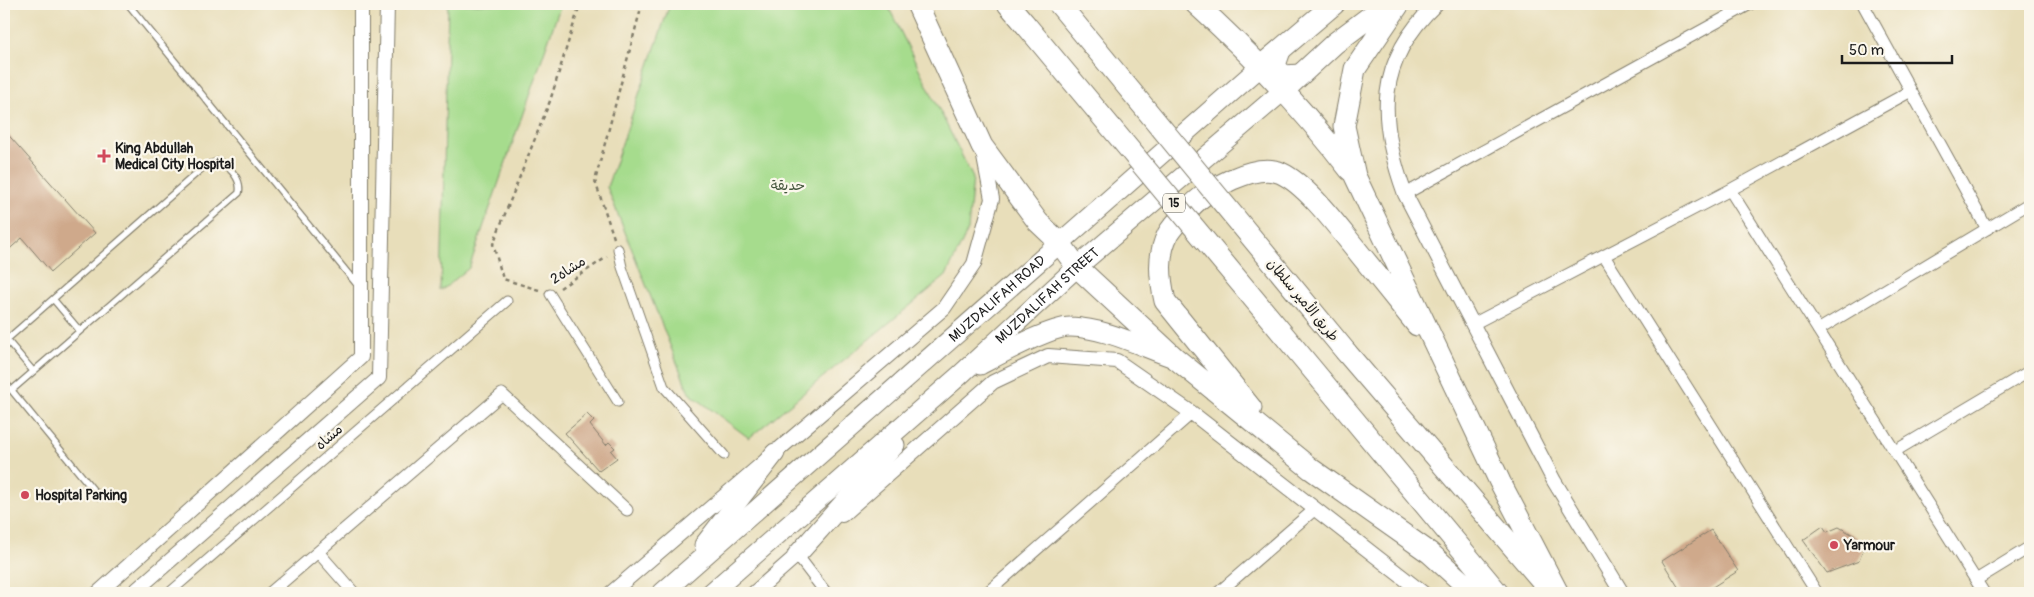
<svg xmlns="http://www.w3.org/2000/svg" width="2034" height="597" viewBox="0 0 2034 597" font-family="Pangolin,'Playpen Sans Arabic',sans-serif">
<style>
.green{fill:#a6dc8d;stroke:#617c54}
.building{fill:#cfa98b}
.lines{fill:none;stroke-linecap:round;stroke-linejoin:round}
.service-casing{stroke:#827d6b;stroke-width:8}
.pedestrian-casing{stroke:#827d6b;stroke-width:11}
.minor-casing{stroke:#827d6b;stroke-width:13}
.tertiary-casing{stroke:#827d6b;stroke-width:16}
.trunk-casing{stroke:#827d6b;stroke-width:21}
.motorway-casing{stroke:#827d6b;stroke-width:23}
.path{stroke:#827d6b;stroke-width:2.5;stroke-dasharray:4 4;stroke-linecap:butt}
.service{stroke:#fff;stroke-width:5.5}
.pedestrian{stroke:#fff;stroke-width:9}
.minor{stroke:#fff;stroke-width:11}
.tertiary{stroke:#fff;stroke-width:14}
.trunk{stroke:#fff;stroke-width:19}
.motorway{stroke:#fff;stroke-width:21}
.motorway-bridge-casing{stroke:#827d6b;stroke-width:23;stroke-linecap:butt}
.motorway-bridge{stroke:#fff;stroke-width:21}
.poi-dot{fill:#d1495b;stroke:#fbf7ec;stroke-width:2}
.labels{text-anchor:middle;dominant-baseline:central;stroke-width:4.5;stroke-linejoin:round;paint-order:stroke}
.shield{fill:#fbf7ec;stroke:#5f5e5a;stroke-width:1}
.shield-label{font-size:12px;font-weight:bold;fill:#1c1c1c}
.poi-label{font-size:14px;font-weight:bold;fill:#1c1c1c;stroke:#fbf7ec;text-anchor:start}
.park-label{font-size:14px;fill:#45563e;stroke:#fbf7ec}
.street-label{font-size:14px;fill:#1c1c1c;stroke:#fbf7ec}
</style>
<rect width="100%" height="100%" fill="#fbf7ec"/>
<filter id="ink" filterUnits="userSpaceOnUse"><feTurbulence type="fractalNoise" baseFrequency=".02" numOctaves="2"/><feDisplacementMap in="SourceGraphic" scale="10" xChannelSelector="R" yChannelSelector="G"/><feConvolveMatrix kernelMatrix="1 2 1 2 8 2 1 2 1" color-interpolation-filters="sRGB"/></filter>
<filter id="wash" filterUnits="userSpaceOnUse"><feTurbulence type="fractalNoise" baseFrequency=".0096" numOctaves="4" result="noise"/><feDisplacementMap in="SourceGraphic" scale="20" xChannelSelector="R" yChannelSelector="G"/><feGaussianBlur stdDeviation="1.12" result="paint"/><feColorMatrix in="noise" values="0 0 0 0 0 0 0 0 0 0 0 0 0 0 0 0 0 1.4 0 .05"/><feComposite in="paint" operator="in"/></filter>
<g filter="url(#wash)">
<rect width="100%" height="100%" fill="#e8deba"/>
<path class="green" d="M 448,4 L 561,4 L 469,268 L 441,291 Z
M 670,4 L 887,4 L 973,178 L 968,230 L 946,276 L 749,438 L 689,393 L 607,187 Z"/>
<g id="blocks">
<path class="building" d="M 4,130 L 95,233 L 51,272 L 22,238 L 4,254 Z
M 587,414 L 594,421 L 590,425 L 606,445 L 609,442 L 615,448 L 611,451 L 617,458 L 599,471 L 565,433 Z
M 1823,526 L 1827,532 L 1839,527 L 1857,537 L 1863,550 L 1859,561 L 1827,573 L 1803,540 Z
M 1711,530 L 1738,571 L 1703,593 L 1682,593 L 1662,561 Z"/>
</g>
</g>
<g filter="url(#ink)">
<use href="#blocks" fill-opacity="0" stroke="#827d6b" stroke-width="1"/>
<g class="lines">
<defs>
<path id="service" d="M 128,4 L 359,287
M 53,299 L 80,331
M 7,340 L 33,371
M 4,342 L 206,165 L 219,161 C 230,168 242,179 239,193 L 12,390
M 4,381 L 99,497"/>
<path id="pedestrian" d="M 618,249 L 622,267 L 664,387 L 724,455
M 550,294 L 618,402
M 169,593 L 507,301"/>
<path id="minor" d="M 1863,4 L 1987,229
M 1730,190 L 1984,593
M 1405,194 L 1750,4
M 1604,256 L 1817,593
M 1473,324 L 1730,190 L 1911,91
M 1818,330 L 2030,203
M 1895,451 L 2030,371
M 318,552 L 354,593
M 797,555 L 826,593
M 1976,580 L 2030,547
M 270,593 L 502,394 L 627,510
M 987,593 L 1192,413
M 1218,593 L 1315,509"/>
<path id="tertiary" d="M 1436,4 C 1375,62 1378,120 1405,194 L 1554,481 L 1622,593
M 842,515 L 993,382 L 1048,356 L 1117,361 L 1192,413 L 1423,593
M 98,593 L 361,357 L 361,4
M 133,593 L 379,378 L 387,4
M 611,593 L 944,308 L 974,264 L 992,199 L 983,152
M 754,593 L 804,549"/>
<g id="trunk">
<path d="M 1282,48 L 1276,65 L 1283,75 L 1301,74"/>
<path d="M 980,365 C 999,355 1052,326 1071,327 C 1106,328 1142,347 1174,358"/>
<path d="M 704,545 L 775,453"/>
<path d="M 797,555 L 895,445"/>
<path id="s1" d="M 662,593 L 1260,67"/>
<path id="s2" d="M 711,593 L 959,376 L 1077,267 L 1283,91"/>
</g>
<path id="motorway" d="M 917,4 L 982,146 L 1038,222 L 1059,242 L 1077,267 L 1175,358 L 1311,469 L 1430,553 L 1474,593
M 1008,4 L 1025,24
M 1196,4 C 1252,55 1304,110 1350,170
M 1399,4 L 1355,69 L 1344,126 L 1355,176 L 1500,482 L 1558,593
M 1260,67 L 1334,4
M 1283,91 L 1335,43 L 1387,4
M 1346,352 L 1543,582
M 1322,381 L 1498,593
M 1251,408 L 1165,301 C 1160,279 1157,255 1168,234 C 1173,225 1183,216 1190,208 C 1206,189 1256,162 1281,173 C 1307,185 1337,226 1355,248 C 1376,274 1397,300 1417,325"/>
</defs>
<use href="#service" class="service-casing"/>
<use href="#pedestrian" class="pedestrian-casing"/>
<use href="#minor" class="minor-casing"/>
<use href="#tertiary" class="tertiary-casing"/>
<use href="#trunk" class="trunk-casing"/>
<use href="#motorway" class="motorway-casing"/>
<path class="path" d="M 614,238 L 595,181 L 642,4
M 560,288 L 607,257
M 539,290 L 503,279 L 493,244 L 550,101 L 580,4"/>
<use href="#service" class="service"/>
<use href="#pedestrian" class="pedestrian"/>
<use href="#minor" class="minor"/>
<use href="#tertiary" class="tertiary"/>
<use href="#trunk" class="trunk"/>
<use href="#motorway" class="motorway"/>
<defs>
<path id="motorway-bridge" d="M 1059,4 L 1346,352
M 1025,24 L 1322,381"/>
</defs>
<use href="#motorway-bridge" class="motorway-bridge-casing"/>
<use href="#motorway-bridge" class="motorway-bridge"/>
</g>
</g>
<g class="poi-dot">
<path d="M101.5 148.5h5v5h5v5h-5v5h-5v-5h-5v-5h5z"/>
<circle cx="25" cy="495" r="5"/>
<circle cx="1834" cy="545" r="5"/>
</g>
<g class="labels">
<rect class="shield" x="1163" y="193.5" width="22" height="19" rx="4"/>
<g class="shield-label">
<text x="1174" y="203">15</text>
</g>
<g class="poi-label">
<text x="115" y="148">King Abdullah<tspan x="115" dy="16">Medical City Hospital</tspan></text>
<text x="35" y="495">Hospital Parking</text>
<text x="1844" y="545">Yarmour</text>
</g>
<g class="park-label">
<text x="788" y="185">حديقة</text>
</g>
<g class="street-label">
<text transform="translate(568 270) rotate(-33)">مشاه2</text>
<text stroke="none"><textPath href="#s2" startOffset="449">MUZDALIFAH STREET</textPath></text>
<text stroke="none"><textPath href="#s1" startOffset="446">MUZDALIFAH ROAD</textPath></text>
<text transform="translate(1303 300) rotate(50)">طريق الأمير سلطان</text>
<text transform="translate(329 437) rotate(-41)">مشاه</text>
</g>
</g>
<rect width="2034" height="597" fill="none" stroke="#fbf7ec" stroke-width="20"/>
<path d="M1842 55v8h110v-8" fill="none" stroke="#1c1c1c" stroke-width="2.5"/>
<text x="1849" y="55" font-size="15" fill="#1c1c1c" stroke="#fbf7ec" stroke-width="4" paint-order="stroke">50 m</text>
</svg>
